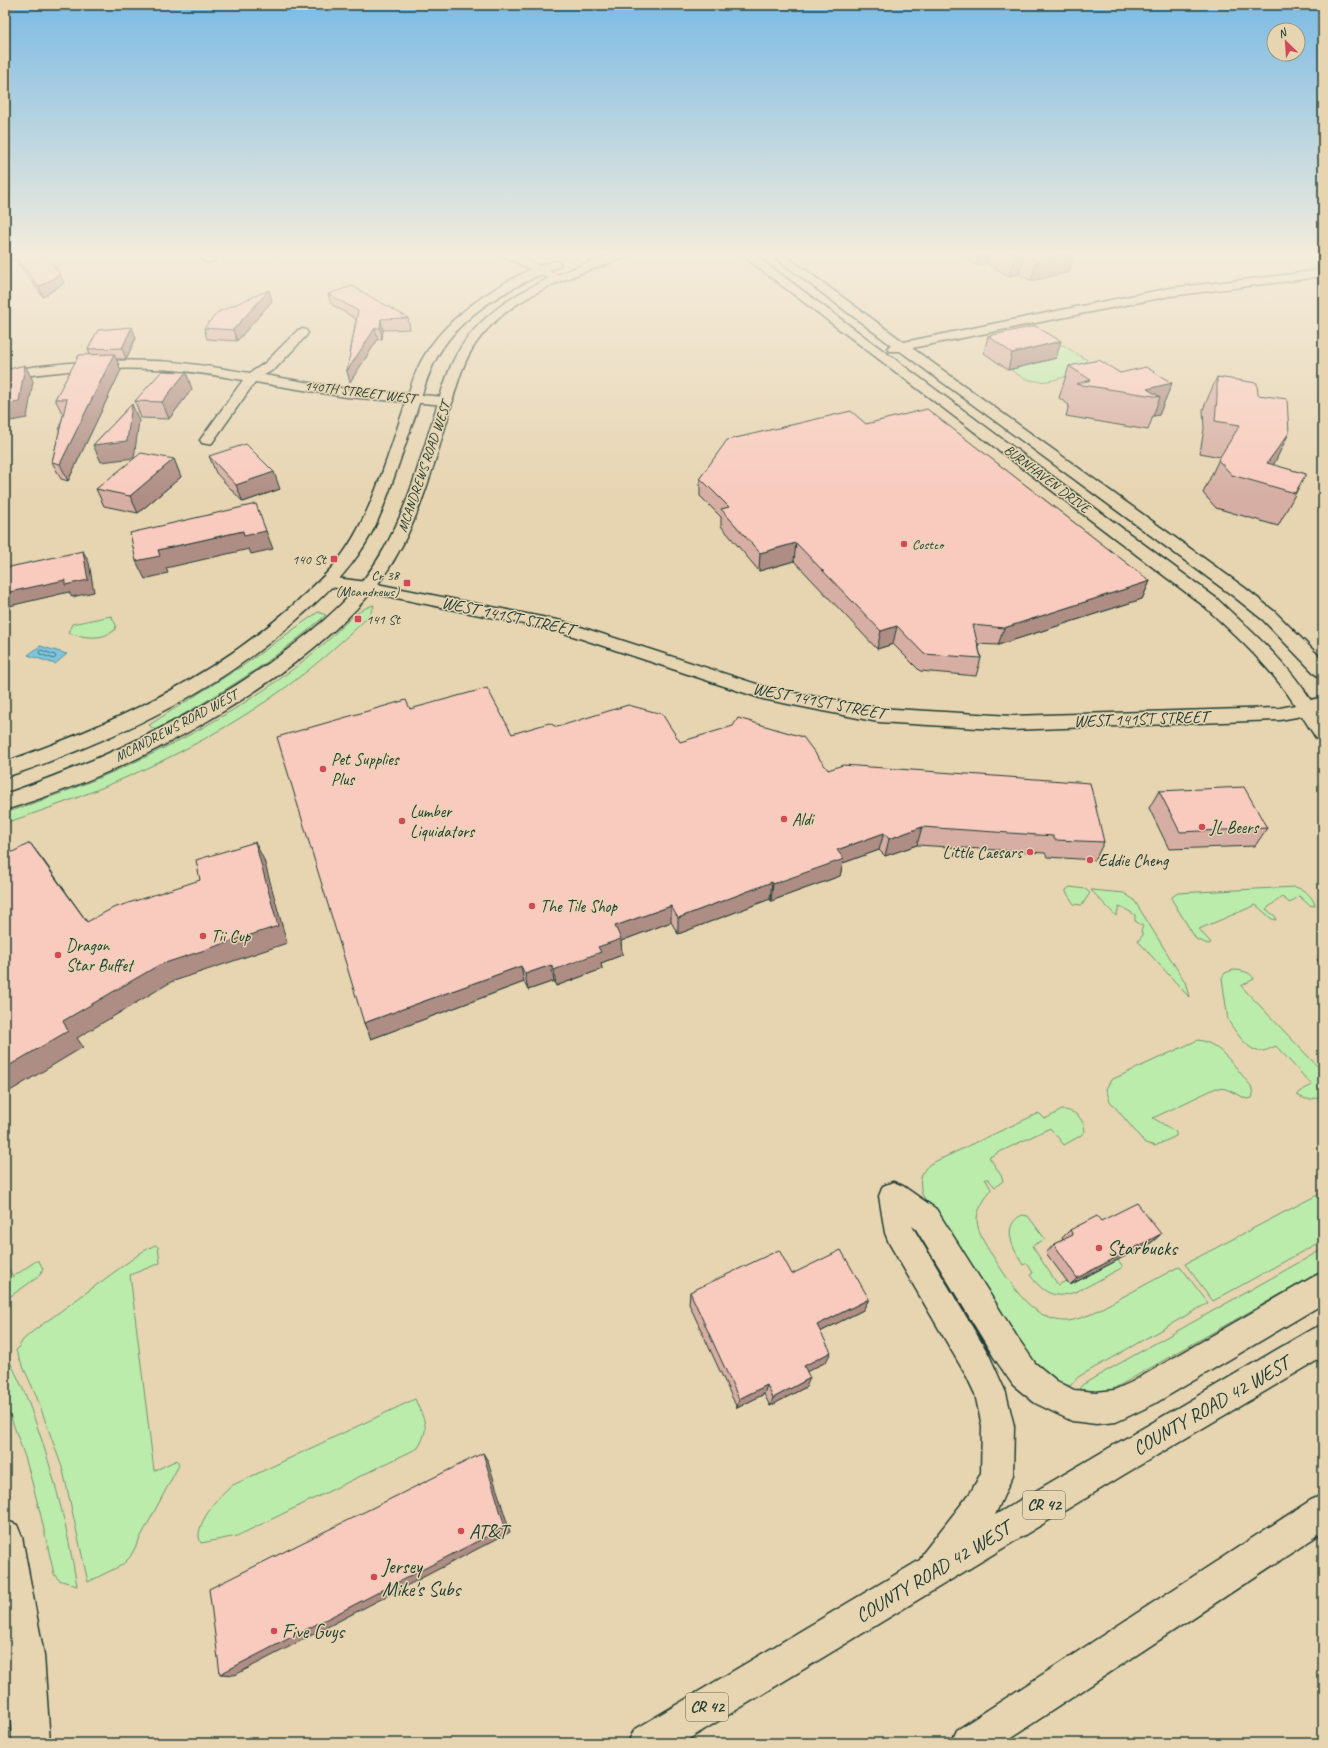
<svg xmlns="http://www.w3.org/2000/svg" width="1328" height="1748" viewBox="0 0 1328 1748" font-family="Caveat,sans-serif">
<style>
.green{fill:#bcecac;stroke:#6e9470}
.water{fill:#7dc5de;stroke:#578f9a}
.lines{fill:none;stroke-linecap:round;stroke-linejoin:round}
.shore{stroke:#457378;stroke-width:1}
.minor-casing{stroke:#1f3d34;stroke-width:3}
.major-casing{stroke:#1f3d34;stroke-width:3}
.highway-casing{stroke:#1f3d34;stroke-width:3}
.minor{fill:#e7d4b1;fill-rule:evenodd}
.major{fill:#e7d4b1;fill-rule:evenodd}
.highway{fill:#e7d4b1;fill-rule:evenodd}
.wall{fill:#d6aea3;stroke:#1f3d34}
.shaded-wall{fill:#ae8d85;stroke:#1f3d34}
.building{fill:#f9cabe;stroke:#1f3d34}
.poi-dot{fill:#d1495b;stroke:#e7d4b1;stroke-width:1.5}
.labels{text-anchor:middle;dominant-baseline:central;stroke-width:3;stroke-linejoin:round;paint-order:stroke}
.far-street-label{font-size:14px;fill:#1f3d34;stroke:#e7d4b1}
.far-poi-label{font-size:14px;fill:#1f3d34;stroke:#e7d4b1;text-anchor:start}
.shield{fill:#e7d4b1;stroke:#5b6a5a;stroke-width:1}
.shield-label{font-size:16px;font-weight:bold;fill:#1f3d34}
.street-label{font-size:17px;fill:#1f3d34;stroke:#e7d4b1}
.poi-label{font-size:17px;fill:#1f3d34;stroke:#e7d4b1;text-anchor:start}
.near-poi-label{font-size:20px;fill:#1f3d34;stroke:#e7d4b1;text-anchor:start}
.near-street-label{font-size:20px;fill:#1f3d34;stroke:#e7d4b1}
</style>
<rect width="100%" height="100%" fill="#e7d4b1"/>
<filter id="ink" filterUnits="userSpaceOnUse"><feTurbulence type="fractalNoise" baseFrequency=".025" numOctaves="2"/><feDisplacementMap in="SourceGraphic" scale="8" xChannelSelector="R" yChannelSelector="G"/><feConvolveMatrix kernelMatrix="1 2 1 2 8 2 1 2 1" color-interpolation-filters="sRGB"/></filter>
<g filter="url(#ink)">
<path class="green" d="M 1048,336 L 1087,360 L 1081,372 C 1052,380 1039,389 1012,371 L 1013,368 L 1055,358 Z
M 374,605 C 372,616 350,634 342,641 C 250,727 124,785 5,823 L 5,813 C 96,783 185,743 264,690 C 285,676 305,660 324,644 C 339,631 354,610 374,605 Z
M 318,612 L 326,615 C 274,661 217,697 155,730 L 149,725 L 244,665 Z
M 111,616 L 116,625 L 115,630 C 100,641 84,637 68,633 L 72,624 Z
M 1070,887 L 1085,889 L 1090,893 L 1082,905 L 1074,904 L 1066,892 L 1066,890 Z
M 1295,887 C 1305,890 1313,896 1315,906 L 1309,905 L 1299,896 L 1290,903 L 1282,897 L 1266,909 L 1276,917 L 1276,920 L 1272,919 L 1256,905 L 1199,929 L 1211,943 L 1208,944 L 1196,939 L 1172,900 L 1172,897 L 1178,893 Z
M 1091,890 L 1124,893 L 1134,900 L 1185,982 L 1189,997 L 1138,941 L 1143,935 L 1141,931 L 1143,926 L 1135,921 L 1135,915 L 1127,910 L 1119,907 L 1116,916 Z
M 1233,970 C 1241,970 1251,972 1254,979 L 1241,986 L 1323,1072 L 1323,1095 C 1312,1100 1307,1101 1297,1095 L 1299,1092 L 1312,1085 L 1276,1046 C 1271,1048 1265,1052 1258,1051 C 1248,1050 1233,1029 1228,1020 L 1222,978 L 1225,973 Z
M 1198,1040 C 1221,1043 1237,1070 1251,1086 L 1253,1094 L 1252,1098 L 1247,1099 L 1226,1089 L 1216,1088 L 1153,1118 L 1176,1132 L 1176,1136 L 1155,1146 L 1145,1143 L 1110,1101 L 1106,1089 L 1111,1080 Z
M 1062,1110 C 1074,1110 1084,1118 1085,1131 L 1080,1136 L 1064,1145 L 1050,1128 L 989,1157 L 1002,1177 L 1003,1181 L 995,1187 L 988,1179 L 985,1179 L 991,1189 C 986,1198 977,1209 977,1219 C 977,1234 988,1249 996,1261 C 1011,1284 1031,1318 1062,1321 C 1071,1322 1080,1318 1089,1315 L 1180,1266 L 1208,1303 L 1078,1377 L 1070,1386 L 1056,1381 L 1042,1373 L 979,1285 L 922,1194 C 919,1181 920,1172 930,1164 L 1039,1113 L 1045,1119 Z
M 1323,1192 L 1323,1240 L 1213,1301 L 1185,1264 Z
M 1022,1215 L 1028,1216 L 1045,1239 L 1032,1246 L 1058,1285 L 1066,1281 L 1070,1285 L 1118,1260 L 1123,1267 C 1112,1273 1101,1279 1090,1285 C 1063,1299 1049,1301 1030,1275 L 1033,1273 L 1027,1263 L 1023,1265 C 1014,1250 1000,1226 1022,1215 Z
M 155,1245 L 158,1247 L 160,1263 L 130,1275 L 154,1471 L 177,1460 L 179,1465 L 130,1557 L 122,1565 L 88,1582 L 63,1470 L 36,1395 L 16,1351 L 23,1340 L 32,1332 L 142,1252 Z
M 1323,1249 L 1323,1270 L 1113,1389 L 1100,1393 L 1079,1389 L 1082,1385 L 1099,1375 Z
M 5,1261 L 13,1277 L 36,1261 L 39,1261 L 43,1269 L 38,1277 L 5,1300 Z
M 9,1360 C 15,1372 21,1384 26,1396 C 50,1458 66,1520 77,1586 L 59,1580 L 54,1574 L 40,1512 L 26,1460 L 5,1401 L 5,1369 Z
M 415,1399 C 424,1421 431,1426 418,1448 L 237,1536 L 201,1543 C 191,1527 221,1494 233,1485 Z"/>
<path class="water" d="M 40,646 L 67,654 L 55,664 L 28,655 Z"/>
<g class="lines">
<path class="shore" d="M 41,650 L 55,655 L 56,657 L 54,659 L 40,654 L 39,652 Z"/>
<defs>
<path id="minor" d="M 10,253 L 30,253 L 29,255 L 5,261 L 5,255 Z
M 196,253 L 208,253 L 215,260 L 209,263 L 205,262 Z
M 498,253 L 513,253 L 561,277 L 563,279 L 561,281 L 553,281 Z
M 739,253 L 752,253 L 1216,598 C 1250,630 1286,661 1311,700 L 1323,697 L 1323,710 L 1319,711 L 1323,718 L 1323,740 L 1316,738 L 1302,716 L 1280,720 L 1011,730 L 878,722 L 763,699 L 558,631 L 367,592 L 322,586 L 320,582 L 322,578 L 328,577 L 367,582 L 562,621 L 772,689 L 878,708 L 1011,716 L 1280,708 L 1295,705 C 1271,667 1236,636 1204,606 Z
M 769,253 L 782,253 L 904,342 L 1170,288 L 1285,275 L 1323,269 L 1323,275 L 1304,279 L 1170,296 L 912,348 L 1245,588 L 1275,612 L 1323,660 L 1323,677 L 1316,675 L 1263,620 L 1233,596 L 900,351 L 889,351 L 887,348 L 891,345 Z
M 302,329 L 306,330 L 308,333 L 306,336 L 275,369 L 264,375 L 346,389 L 446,397 L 451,398 L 453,401 L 451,404 L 446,405 L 346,397 L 255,382 L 212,443 L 207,444 L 202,443 L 200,440 L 243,380 C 214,375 185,370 155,369 C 105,367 54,371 5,379 L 5,371 C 54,363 105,359 155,361 C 187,362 218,368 250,373 L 265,363 L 298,330 Z
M 5,1520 L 17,1525 L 22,1537 L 44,1655 L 50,1743 L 12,1743 L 8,1655 L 5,1637 Z"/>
<path id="major" d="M 617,253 L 635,253 L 634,255 C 580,273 515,292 479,339 C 461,362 455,393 447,421 C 431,475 416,530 383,577 C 361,608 331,634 301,658 C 214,725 110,778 5,810 L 5,794 C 105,759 202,714 287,650 C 324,622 361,591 384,549 C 416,493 427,428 450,368 C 478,301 553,274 617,253 Z
M 555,261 L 561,264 L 559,266 C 513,286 462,312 437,357 C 427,375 422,394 416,413 C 410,431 404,448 398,466 C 388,494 380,521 364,546 C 347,573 326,594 303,614 C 237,675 159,718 76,751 C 53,760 29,770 5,777 L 5,762 C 108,726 207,681 290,608 C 305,594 321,580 335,564 C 369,523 386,461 403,411 C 409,392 414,373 424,356 C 441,328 467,306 495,289 C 513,278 534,266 555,261 Z"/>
<path id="highway" d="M 893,1182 L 903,1186 L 936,1209 L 1017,1337 L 1035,1363 L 1057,1381 L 1074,1390 L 1096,1392 L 1114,1390 L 1132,1382 L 1313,1277 L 1323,1272 L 1323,1304 L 1154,1404 L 1127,1417 L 1116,1422 L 1096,1424 L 1072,1421 L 1035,1403 L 1013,1385 L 995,1359 L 916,1229 L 912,1226 L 989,1355 L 1006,1393 L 1014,1426 L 1013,1475 L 995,1515 L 1312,1329 L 1323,1325 L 1323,1357 L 1125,1474 L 682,1743 L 628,1743 L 634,1730 L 920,1560 L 923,1553 L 971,1492 L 981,1473 L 982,1426 L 975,1394 L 967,1377 L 889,1243 L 885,1233 L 879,1196 L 883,1186 Z
M 1323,1495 L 1323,1532 L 1003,1743 L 951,1743 L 957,1730 L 1311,1500 Z"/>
</defs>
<use href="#minor" class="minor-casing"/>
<use href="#major" class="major-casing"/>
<use href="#highway" class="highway-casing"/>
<use href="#minor" class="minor"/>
<use href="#major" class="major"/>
<use href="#highway" class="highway"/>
</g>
<path class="wall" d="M 13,253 L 14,253 L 64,283 L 43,297 L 16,260 Z
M 270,253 L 281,253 L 280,258 Z
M 957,253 L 1074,253 L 1069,272 L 1031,281 L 1019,274 L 1009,276 L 987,263 L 976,265 Z
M 328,294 L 408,318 L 410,329 L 383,330 L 382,339 L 378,339 L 350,382 L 347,371 L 356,319 L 331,304 Z
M 272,301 L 237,341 L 207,339 L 204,328 Z
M 1323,320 L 1323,328 L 1320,327 Z
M 988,336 L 1056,358 L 1008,370 L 984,353 Z
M 136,338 L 126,359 L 116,359 L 121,370 L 68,481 L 61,479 L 52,462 L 63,415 L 55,399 L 90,355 L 88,349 Z
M 1069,366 L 1120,373 L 1172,383 L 1159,415 L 1153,416 L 1148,430 L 1066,416 L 1069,405 L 1059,398 Z
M 1217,377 L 1258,395 L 1289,433 L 1273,465 L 1306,474 L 1278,526 L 1216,508 L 1203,493 L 1220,457 L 1200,453 L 1204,429 L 1203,409 Z
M 192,389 L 169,419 L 141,418 L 135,401 Z
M 866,424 L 1150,581 L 1142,599 L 998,645 L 978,644 L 981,658 L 976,676 L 920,671 L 893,644 L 877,649 L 794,561 L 759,571 L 721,526 L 721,517 L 700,496 L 700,478 Z
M 209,456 L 280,489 L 243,502 L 216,473 Z
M 174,459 L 181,477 L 138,513 L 104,506 L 96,489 Z
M 410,709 L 512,734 L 557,727 L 828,770 L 1104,842 L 1095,860 L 1047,857 L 1045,853 L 917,845 L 885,856 L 879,850 L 843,863 L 840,876 L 771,901 L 770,899 L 678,934 L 671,922 L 621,941 L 622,955 L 601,963 L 602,969 L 556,986 L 554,981 L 528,990 L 524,982 L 371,1039 L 364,1023 Z
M 1159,791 L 1267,828 L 1255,846 L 1169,849 L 1149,808 Z
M 1323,953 L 1323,965 L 1317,960 Z
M 1101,1221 L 1161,1234 L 1152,1242 L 1070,1285 L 1046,1253 L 1054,1244 L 1063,1240 L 1062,1238 L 1070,1230 Z
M 792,1274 L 869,1299 L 863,1310 L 820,1332 L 826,1362 L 807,1371 L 806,1387 L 770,1406 L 764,1394 L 737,1408 L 689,1304 L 690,1292 Z"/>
<path class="shaded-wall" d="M 125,253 L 140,253 L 127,257 Z
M 979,253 L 989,253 L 987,263 L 976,265 Z
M 1070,253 L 1074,253 L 1069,272 L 1031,281 L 1036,261 Z
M 1024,254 L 1019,274 L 1009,276 L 1014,256 Z
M 60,274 L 64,283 L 43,297 L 39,287 Z
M 269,290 L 272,301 L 237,341 L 233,330 Z
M 381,319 L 383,330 L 382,339 L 380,328 Z
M 132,327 L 136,338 L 126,359 L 122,348 Z
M 375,328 L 378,339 L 350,382 L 347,371 Z
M 1061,341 L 1056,358 L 1008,370 L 1012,353 Z
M 114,354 L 121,370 L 68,481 L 60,464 Z
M 25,365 L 33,381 L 27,418 L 5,422 L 5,403 Z
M 186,372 L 192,389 L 169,419 L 162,402 Z
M 1172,383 L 1159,415 L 1153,416 L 1160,397 L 1147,389 Z
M 132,404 L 139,421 L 134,458 L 101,462 L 93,445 Z
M 1289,433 L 1273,466 L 1267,463 Z
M 174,459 L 181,477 L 138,513 L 130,496 Z
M 274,472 L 280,489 L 243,502 L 236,485 Z
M 243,531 L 266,531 L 273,549 L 251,554 L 249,549 L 166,568 L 168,573 L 145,579 L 136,561 L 158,550 Z
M 796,543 L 794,561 L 759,571 L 760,553 Z
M 83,551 L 89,563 L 94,592 L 72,597 L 69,592 L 5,607 L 5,593 Z
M 1150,581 L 1142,599 L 998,645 L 1004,628 Z
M 897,626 L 893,644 L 877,649 L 881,631 Z
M 922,827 L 917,845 L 885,856 L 889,839 Z
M 884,833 L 879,850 L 843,863 L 840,876 L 771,901 L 773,884 L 837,850 Z
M 255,842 L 264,860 L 287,943 L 171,982 L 77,1038 L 83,1047 L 10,1091 L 5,1086 L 5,1068 L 63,1021 Z
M 30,843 L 44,861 L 100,940 L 87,922 Z
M 772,882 L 770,899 L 678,934 L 678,918 Z
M 671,906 L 671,922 L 621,941 L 622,955 L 601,963 L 602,969 L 556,986 L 554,970 L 598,947 L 615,926 Z
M 551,965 L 554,981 L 528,990 L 525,974 Z
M 521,966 L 524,982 L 371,1039 L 364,1023 Z
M 1161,1234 L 1152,1242 L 1070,1285 L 1077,1278 Z
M 869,1299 L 863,1310 L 812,1336 L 817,1325 Z
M 831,1352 L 826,1362 L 800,1375 L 804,1366 Z
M 810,1378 L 806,1387 L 770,1406 L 773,1398 Z
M 767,1385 L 764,1394 L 737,1408 L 739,1399 Z
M 483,1453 L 488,1461 L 510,1532 L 235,1675 L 220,1674 Z"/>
<path class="building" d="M 14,253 L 43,253 L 60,274 L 39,287 Z
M 1010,253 L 1070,253 L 1036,261 L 1024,254 L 1014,256 Z
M 352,286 L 408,318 L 381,319 L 380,328 L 375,328 L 347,371 L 358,311 L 328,294 Z
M 269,290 L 233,330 L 204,328 L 218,312 Z
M 1035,326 L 1061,341 L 1012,353 L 988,336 Z
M 132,327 L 122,348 L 88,349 L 98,330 Z
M 114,354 L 60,464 L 52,462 L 67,399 L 55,399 L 79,355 Z
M 1099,360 L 1120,373 L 1146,367 L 1172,383 L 1147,389 L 1160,397 L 1076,384 L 1091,380 L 1069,366 Z
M 25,365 L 19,402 L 5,403 L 5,370 Z
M 162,371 L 186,372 L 162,402 L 135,401 Z
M 1217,377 L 1257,383 L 1258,395 L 1287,399 L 1289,433 L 1267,463 L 1306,474 L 1295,493 L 1232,475 L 1218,460 L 1240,425 L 1215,421 L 1217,397 Z
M 132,404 L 127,441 L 93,445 Z
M 927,409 L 1150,581 L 1004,628 L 973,625 L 981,658 L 924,654 L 897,626 L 881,631 L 796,543 L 760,553 L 721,509 L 729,507 L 700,478 L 727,440 L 851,411 L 866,424 Z
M 246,444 L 274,472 L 236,485 L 209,456 Z
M 141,453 L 174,459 L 130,496 L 96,489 Z
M 256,504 L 266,531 L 244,536 L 243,531 L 158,550 L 160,556 L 136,561 L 130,533 Z
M 83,551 L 88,580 L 65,585 L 65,580 L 5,593 L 5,568 Z
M 487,688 L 512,734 L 549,723 L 557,727 L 628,705 L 662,714 L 680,742 L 733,726 L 738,718 L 803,737 L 828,770 L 843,765 L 1090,783 L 1104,842 L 1055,840 L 1053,836 L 922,827 L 889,839 L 884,833 L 837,850 L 844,859 L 773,884 L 772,882 L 678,918 L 671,906 L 615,926 L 621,939 L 598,947 L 601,952 L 554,970 L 551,965 L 525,974 L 521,966 L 364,1023 L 277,737 L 406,700 L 410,709 Z
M 1244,787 L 1267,828 L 1180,832 L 1159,791 Z
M 255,842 L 278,926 L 159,965 L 63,1021 L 68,1031 L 5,1068 L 5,856 L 30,843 L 87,922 L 113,908 L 200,880 L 196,860 Z
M 1137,1203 L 1161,1234 L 1077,1278 L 1054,1244 L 1073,1235 L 1070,1230 L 1097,1216 L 1101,1221 Z
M 779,1250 L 792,1274 L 841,1250 L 869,1299 L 817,1325 L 831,1352 L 804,1366 L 810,1378 L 773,1398 L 767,1385 L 739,1399 L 690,1292 Z
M 483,1453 L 505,1527 L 220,1674 L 209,1589 Z"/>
</g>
<linearGradient id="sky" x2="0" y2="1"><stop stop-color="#7dbbe4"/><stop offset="0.51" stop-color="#f4ecdc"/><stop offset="1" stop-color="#f4ecdc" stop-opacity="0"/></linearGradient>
<rect width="1328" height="498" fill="url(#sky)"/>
<g class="poi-dot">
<circle cx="904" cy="544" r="4"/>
<rect x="330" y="555" width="8" height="8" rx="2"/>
<rect x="403" y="579" width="8" height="8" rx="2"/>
<rect x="354" y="615" width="8" height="8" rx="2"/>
<circle cx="323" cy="769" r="4"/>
<circle cx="784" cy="819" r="4"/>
<circle cx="402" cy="821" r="4"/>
<circle cx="1202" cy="827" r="4"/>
<circle cx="1030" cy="852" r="4"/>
<circle cx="1090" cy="860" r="4"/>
<circle cx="532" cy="906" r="4"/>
<circle cx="203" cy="936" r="4"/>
<circle cx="58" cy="955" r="4"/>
<circle cx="1099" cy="1248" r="4"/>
<circle cx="461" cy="1531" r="4"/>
<circle cx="374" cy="1577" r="4"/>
<circle cx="274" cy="1631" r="4"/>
</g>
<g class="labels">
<g class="far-street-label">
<text transform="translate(360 392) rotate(7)">140TH STREET WEST</text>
<text transform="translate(424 467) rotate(-71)">MCANDREWS ROAD WEST</text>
<text transform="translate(1047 479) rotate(37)">BURNHAVEN DRIVE</text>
<text transform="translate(176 726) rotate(-28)">MCANDREWS ROAD WEST</text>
</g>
<g class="far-poi-label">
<text x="912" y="544">Costco</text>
<text x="326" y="559" text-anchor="end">140 St</text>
<text x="399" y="575" text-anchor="end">Cr 38<tspan x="399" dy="16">(Mcandrews)</tspan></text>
<text x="366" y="619">141 St</text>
</g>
<g class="shield">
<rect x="1023" y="1491" width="42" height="28" rx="3"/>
<rect x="686" y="1693" width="42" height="28" rx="3"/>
</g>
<g class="shield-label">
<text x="1044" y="1505">CR 42</text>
<text x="707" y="1707">CR 42</text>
</g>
<g class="street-label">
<text transform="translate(508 616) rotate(12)">WEST 141ST STREET</text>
<text transform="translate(819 701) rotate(11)">WEST 141ST STREET</text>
<text transform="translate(1141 719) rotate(-2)">WEST 141ST STREET</text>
</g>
<g class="poi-label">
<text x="331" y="759">Pet Supplies<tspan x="331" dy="20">Plus</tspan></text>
<text x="410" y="811">Lumber<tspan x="410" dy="20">Liquidators</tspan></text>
<text x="792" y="819">Aldi</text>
<text x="1210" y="827">JL Beers</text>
<text x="1022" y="852" text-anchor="end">Little Caesars</text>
<text x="1098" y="860">Eddie Cheng</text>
<text x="540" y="906">The Tile Shop</text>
<text x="211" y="936">Tii Cup</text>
<text x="66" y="945">Dragon<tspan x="66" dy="20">Star Buffet</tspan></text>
</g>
<g class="near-poi-label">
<text x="1107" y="1248">Starbucks</text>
<text x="469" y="1531">AT&amp;T</text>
<text x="382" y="1566">Jersey<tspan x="382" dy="23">Mike's Subs</tspan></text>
<text x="282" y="1631">Five Guys</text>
</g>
<g class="near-street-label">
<text transform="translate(1211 1406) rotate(-30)">COUNTY ROAD 42 WEST</text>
<text transform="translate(933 1572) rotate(-31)">COUNTY ROAD 42 WEST</text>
</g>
</g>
<rect width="1328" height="1748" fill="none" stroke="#e7d4b1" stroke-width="20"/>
<rect x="10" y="10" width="1308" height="1728" fill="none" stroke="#1f3d34" stroke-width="1.5" filter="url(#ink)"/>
<g transform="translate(1286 42) rotate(335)"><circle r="19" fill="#e7d4b1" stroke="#97987f"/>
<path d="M0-3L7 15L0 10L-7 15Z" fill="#d1495b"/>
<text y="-6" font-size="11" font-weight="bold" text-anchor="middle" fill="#1f3d34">N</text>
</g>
</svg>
